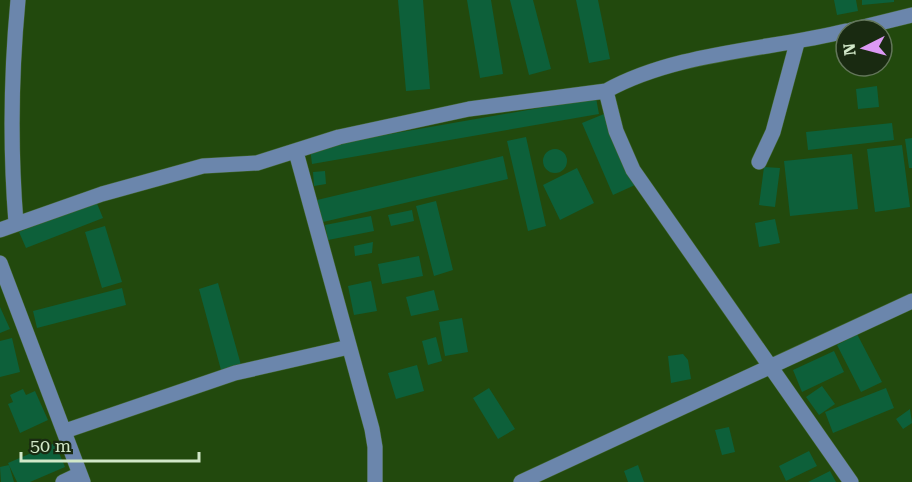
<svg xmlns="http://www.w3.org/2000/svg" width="912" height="482" viewBox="0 0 912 482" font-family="'Roboto Serif',serif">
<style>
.building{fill:#0d603a}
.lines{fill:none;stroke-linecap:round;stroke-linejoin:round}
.minor-casing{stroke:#42652f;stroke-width:16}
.minor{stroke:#6b86ac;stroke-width:15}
</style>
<rect width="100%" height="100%" fill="#22490d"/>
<path class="building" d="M 398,0 L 423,0 L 430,89 L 406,91 Z
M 467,0 L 491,0 L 503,74 L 480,78 Z
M 510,0 L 533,0 L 551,69 L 529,75 Z
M 576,0 L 598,0 L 610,59 L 589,63 Z
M 834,0 L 856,0 L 858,11 L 837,15 Z
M 862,0 L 894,0 L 894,2 L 862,5 Z
M 877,86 L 879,107 L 858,109 L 856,89 Z
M 596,98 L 599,114 L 312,164 L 310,148 Z
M 604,114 L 635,185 L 613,195 L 582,123 Z
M 892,123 L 894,140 L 808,150 L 806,132 Z
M 526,137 L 546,226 L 528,231 L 507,141 Z
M 912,138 L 912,168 L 909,168 L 905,139 Z
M 902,145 L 910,207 L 875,212 L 867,149 Z
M543 161a12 12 0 1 1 24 0a12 12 0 1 1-24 0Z
M 852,154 L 858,209 L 790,216 L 784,161 Z
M 503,156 L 508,179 L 323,222 L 317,200 Z
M 764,167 L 780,168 L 775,207 L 759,205 Z
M 577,168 L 594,203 L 560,220 L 543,185 Z
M 325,171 L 326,184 L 314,186 L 313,172 Z
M 96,201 L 103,218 L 26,248 L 19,232 Z
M 436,201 L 453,270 L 434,276 L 416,206 Z
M 412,210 L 414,221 L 391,226 L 388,215 Z
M 371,216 L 374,231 L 328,240 L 325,225 Z
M 775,219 L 780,243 L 759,247 L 755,223 Z
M 105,226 L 122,282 L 102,288 L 85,232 Z
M 373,242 L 372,253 L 355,256 L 354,246 Z
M 419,256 L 423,276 L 382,284 L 378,264 Z
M 371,281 L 377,311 L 354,315 L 348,286 Z
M 218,283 L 241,365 L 221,370 L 199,289 Z
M 122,288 L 126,305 L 37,328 L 33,311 Z
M 434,290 L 439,310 L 411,316 L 406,297 Z
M 0,307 L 10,329 L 0,333 Z
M 462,318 L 468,352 L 445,356 L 439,322 Z
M 857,334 L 882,382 L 861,392 L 837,345 Z
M 436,337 L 442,361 L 428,365 L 422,341 Z
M 12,338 L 20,372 L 0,377 L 0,341 Z
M 834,351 L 844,372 L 802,392 L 793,370 Z
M 683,354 L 688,360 L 691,379 L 671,383 L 668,356 Z
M 417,365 L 424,391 L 396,399 L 388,373 Z
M 822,386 L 835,404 L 819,415 L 806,397 Z
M 489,388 L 515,429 L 498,439 L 473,398 Z
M 886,388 L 894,408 L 833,433 L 825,412 Z
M 23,389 L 26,395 L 35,391 L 48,420 L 20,433 L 8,404 L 13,402 L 10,395 Z
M 910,409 L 912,423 L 903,429 L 896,419 Z
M 729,427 L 735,452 L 722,455 L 715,430 Z
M 55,443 L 65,467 L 30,482 L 17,482 L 8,463 Z
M 809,451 L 817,466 L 786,481 L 779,466 Z
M 9,465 L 14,482 L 1,482 L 0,467 Z
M 638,465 L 644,482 L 628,482 L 624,471 Z
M 830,471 L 836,482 L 808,482 Z"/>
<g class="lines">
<defs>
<path id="minor" d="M 851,30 L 912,15
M 606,91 L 616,131 L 633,170 L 851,482
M 296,152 L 372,429 L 375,447 L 375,482
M 759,162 L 773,132 L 797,43
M 16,223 C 10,148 11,74 18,0
M 0,230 L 102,194 L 203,166 L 257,163 L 339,137 L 469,109 L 606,91 C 676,52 769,50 846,31
M 0,263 L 83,482
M 65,431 L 235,373 L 349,347
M 63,482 L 80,474
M 521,482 L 912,301"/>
</defs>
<use href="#minor" class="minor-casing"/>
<use href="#minor" class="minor"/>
</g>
<g transform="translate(864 48) rotate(264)"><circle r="28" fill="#192a11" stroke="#63765a" stroke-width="1.5"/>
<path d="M0-4.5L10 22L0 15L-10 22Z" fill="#dc99f4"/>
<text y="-9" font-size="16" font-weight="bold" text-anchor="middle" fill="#d1e7c8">N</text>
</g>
<path d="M21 452v9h178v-9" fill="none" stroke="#d1e7c8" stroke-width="3"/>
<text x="30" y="452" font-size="18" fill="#d1e7c8" stroke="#192a11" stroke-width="4.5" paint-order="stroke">50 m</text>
</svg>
